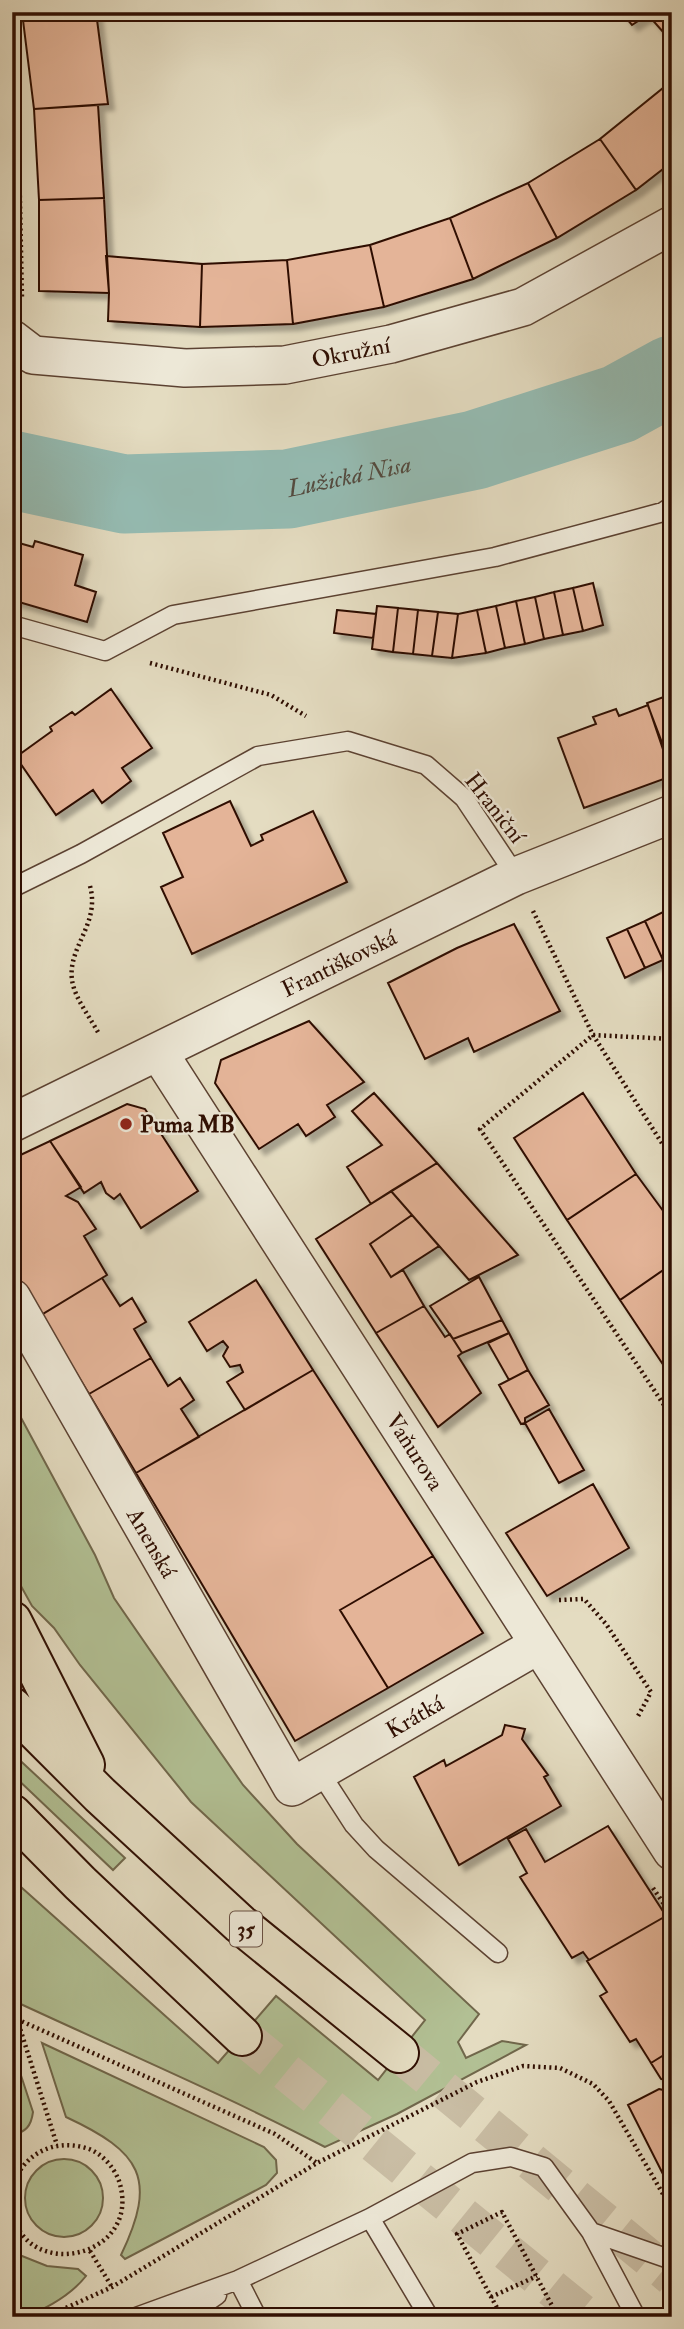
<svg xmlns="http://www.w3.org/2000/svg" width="684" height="2329" viewBox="0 0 684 2329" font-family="'IM FELL Double Pica',serif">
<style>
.green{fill:#b2c094;stroke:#70674b;stroke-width:2}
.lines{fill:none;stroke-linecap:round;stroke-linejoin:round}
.river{stroke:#95bcb3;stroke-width:79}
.building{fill:#e4b498;stroke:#2f0e02;stroke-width:2;filter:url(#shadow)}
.trunk-tunnel{stroke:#c9bda4;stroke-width:38;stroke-dasharray:38 19;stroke-linecap:butt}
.service-casing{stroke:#5c4232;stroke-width:21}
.minor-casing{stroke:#5c4232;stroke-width:40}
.trunk-casing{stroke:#2f0e02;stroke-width:42}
.path{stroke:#2f0e02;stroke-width:4.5;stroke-dasharray:2 3.5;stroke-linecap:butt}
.service{stroke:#ede8d7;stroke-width:18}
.minor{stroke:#ede8d7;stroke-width:37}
.trunk{stroke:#e4dcc1;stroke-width:38}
.poi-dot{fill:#8f2418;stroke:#ede8d7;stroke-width:2.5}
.labels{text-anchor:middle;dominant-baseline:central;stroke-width:5;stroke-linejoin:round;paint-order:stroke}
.shield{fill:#ede8d7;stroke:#684f42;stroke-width:2}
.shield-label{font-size:21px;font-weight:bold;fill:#2f0e02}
.street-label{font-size:23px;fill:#2f0e02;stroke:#ede8d7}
.poi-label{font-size:23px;font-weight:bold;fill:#2f0e02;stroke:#ede8d7;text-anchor:start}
.water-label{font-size:24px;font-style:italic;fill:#534b40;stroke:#ede8d7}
</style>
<defs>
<filter id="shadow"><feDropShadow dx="6" dy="6" stdDeviation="2" flood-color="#0004"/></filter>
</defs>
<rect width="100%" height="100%" fill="#e4dcc1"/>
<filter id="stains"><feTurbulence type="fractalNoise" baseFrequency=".00286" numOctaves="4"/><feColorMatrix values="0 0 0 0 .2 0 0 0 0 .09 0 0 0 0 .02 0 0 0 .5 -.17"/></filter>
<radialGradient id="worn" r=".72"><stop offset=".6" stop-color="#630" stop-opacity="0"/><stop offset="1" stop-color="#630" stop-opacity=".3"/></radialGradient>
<path class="green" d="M 12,1401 L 95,1555 L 114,1598 L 243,1785 L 297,1844 L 479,2014 L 458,2042 L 466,2058 L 502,2041 L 526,2045 L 397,2114 L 325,2147 C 223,2094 117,2049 12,2000 L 12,1879 L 218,2063 L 276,1996 L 378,2080 L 425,2020 L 191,1802 L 80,1665 L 54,1628 L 32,1606 L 12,1570 Z
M 12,1753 L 125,1858 L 113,1870 L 12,1774 Z
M 42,2043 L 264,2147 L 276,2160 L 277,2173 L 266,2185 L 125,2259 L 121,2255 C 158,2178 141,2152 66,2117 Z
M 12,2048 L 33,2112 C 31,2127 26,2131 12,2136 Z
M25 2198a39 39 0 1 1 78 0a39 39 0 1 1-78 0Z
M 12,2252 L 47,2266 L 78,2269 L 86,2276 C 71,2295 37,2317 12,2317 Z"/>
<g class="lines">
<path class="river" id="s1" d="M 12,470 L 124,494 L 288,489 L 475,450 L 619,404 L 672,375"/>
</g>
<path class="building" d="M 22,12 L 96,12 L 108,104 L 34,109 Z
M 621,12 L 652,12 L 632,25 Z
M 652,12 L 672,12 L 672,42 L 648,15 Z
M 668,84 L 672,89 L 672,162 L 636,190 L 600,139 Z
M 98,105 L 104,198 L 39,200 L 34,109 Z
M 600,139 L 636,190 L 557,238 L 528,183 Z
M 528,183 L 557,238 L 473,279 L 450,218 Z
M 104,198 L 109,293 L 39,291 L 39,200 Z
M 450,218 L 473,279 L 384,307 L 370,245 Z
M 370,245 L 384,307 L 293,324 L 287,260 Z
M 106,256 L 202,264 L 200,327 L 108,321 L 109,293 Z
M 287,260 L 293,324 L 200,327 L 202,264 Z
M 12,541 L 33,547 L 35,541 L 83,555 L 75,585 L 96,592 L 87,622 L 12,600 Z
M 593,583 L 603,625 L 583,631 L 573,588 Z
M 573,588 L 583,631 L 563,635 L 554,592 Z
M 554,592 L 563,635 L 544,639 L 535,597 Z
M 535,597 L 544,639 L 525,644 L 516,601 Z
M 516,601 L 525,644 L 505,648 L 496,606 Z
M 377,606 L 398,608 L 393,652 L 372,649 Z
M 496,606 L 505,648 L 486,653 L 477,610 Z
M 398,608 L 418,610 L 413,654 L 393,652 Z
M 337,610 L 376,614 L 373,638 L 334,633 Z
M 418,610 L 438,612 L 432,656 L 413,654 Z
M 477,610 L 486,653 L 452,658 L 458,614 Z
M 438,612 L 458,614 L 452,658 L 432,656 Z
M 111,689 L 152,748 L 122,768 L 131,781 L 102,803 L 93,790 L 56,815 L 16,757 L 52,731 L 50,727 L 72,712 L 75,715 Z
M 672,694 L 672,769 L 647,703 Z
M 648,705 L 672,776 L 584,808 L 558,738 L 596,724 L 593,717 L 616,709 L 619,716 Z
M 230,801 L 251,846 L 263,840 L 261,835 L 313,811 L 347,882 L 192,954 L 161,887 L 183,877 L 163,833 Z
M 672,909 L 672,932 L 663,912 Z
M 663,912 L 672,932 L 672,956 L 663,960 L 645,921 Z
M 645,921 L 663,960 L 645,968 L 627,929 Z
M 514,924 L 560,1011 L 474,1052 L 468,1038 L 425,1059 L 388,983 L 457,948 Z
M 627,929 L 645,968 L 625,978 L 607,938 Z
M 309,1021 L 364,1082 L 327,1105 L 335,1117 L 306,1136 L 298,1124 L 259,1149 L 215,1083 L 221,1060 Z
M 374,1093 L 437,1163 L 371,1204 L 347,1167 L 382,1145 L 352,1111 Z
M 583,1093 L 636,1174 L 567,1220 L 514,1138 Z
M 127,1104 L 145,1109 L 198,1191 L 141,1228 L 120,1194 L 114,1199 L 106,1193 L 101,1182 L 84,1193 L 50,1141 Z
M 50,1141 L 81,1187 L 66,1196 L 78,1202 L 96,1229 L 84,1236 L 107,1275 L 41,1315 L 12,1266 L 12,1159 Z
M 437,1163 L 518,1255 L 469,1280 L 391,1191 Z
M 636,1174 L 672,1223 L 672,1264 L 620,1300 L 567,1220 Z
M 391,1191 L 412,1215 L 370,1244 L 391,1277 L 403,1270 L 424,1306 L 376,1333 L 316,1239 Z
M 412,1215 L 439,1246 L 391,1277 L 370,1244 Z
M 672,1264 L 672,1378 L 620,1300 Z
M 479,1277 L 502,1320 L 453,1339 L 430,1306 Z
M 102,1278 L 120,1306 L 132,1298 L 146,1322 L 134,1329 L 151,1358 L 89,1394 L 41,1315 Z
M 256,1280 L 313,1370 L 245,1410 L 227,1382 L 243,1372 L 240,1365 L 230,1367 L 223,1356 L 228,1347 L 223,1341 L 207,1351 L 189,1322 Z
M 424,1306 L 445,1337 L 450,1334 L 462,1353 L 458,1356 L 481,1393 L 438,1427 L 376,1333 Z
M 502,1320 L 509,1333 L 462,1353 L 453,1339 Z
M 509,1333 L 528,1370 L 509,1380 L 488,1343 Z
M 151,1358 L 168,1386 L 180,1378 L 194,1400 L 181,1409 L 199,1437 L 136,1473 L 89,1394 Z
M 313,1370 L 433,1556 L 340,1610 L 388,1688 L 295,1741 L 136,1473 Z
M 528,1370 L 549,1405 L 525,1418 L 525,1423 L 521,1424 L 499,1385 Z
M 549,1409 L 584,1470 L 559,1483 L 525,1423 Z
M 593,1484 L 629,1548 L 547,1596 L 506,1533 Z
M 433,1556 L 483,1633 L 388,1688 L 340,1610 Z
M 505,1725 L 525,1729 L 522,1739 L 548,1775 L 544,1777 L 561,1806 L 459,1865 L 414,1777 L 444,1760 L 446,1766 L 502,1735 Z
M 608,1826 L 666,1916 L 589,1960 L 583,1952 L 572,1958 L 520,1877 L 527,1873 L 508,1839 L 526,1829 L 545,1862 Z
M 666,1916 L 672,1925 L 672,2050 L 651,2063 L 636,2039 L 630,2042 L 600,1996 L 607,1992 L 587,1961 Z
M 672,2050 L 672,2082 L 661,2079 L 651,2063 Z
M 659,2089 L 672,2092 L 672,2184 L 669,2186 L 628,2105 Z"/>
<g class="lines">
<path class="trunk-tunnel" d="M 242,2036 L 587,2317
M 399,2053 L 672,2277"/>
<defs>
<path id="service" d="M 12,625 L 105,651 L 173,615 L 495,557 L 663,512 L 672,506
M 12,888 L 81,854 L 258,756 L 348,741 L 426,765 L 464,798 L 516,876
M 319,1771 L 354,1825 L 376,1849 L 498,1953
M 370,2218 L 429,2317
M 591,2232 L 672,2260
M 238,2280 L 257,2317
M 136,2317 L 238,2280 L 370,2218 L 472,2163 L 511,2157 L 544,2167 L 591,2232 L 636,2317
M 185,2317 L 217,2295"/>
<g id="minor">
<path id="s2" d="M 12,339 L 33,355 L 185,368 L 285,365 L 391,344 L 523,307 L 672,225"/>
<path id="s3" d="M 159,1053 L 672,1851"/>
<path id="s4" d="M 12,1123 L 516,876 L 672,814"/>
<path id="s5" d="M 12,1298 L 292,1787 L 538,1645"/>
</g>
<path id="trunk" d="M 12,1621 L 85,1765
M 12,1707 L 100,1795 L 240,1924 L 399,2053
M 12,1814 L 80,1883 L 242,2036"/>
</defs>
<use href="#service" class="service-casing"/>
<use href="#minor" class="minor-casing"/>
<use href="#trunk" class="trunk-casing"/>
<path class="path" d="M 12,64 L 18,107 L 22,299
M 150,663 L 271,695 L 306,716
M 90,886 C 101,926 64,949 73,985 C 77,1001 91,1019 99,1034
M 533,911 L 593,1035 L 672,1159
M 672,1039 L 593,1035 L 480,1129 L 672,1417
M 559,1600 L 584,1599 L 606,1624 L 651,1692 L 637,1718
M 653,1888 L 672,1916
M 12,2017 L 275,2134 L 317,2163
M 17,2019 L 57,2145
M 12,2190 C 20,2155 53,2138 86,2148 C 101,2152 114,2167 119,2181 C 144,2258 24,2284 12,2210
M 90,2251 L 112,2287
M 491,2297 L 537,2276
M 46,2317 L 112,2287 L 317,2163 L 477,2082 L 523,2066 L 560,2068 L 593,2084 L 609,2101 L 663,2194 L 672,2190
M 502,2317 L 457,2234 L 502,2212 L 558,2317"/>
<use href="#service" class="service"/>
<use href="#minor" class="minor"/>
<use href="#trunk" class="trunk"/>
</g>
<circle class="poi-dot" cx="126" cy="1124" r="7"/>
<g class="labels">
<rect class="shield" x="230" y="1911.5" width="32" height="35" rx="5"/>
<g class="shield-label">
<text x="246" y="1929">35</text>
</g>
<g class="street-label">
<text stroke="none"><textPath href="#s2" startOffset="346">Okružní</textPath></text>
<text transform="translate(495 808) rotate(52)">Hraniční</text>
<text stroke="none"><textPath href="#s4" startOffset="364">Františkovská</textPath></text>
<text stroke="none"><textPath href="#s3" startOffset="474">Vaňurova</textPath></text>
<text stroke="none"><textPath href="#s5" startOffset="282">Anenská</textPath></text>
<text stroke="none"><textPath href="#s5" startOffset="705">Krátká</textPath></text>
</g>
<g class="poi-label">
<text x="140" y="1124">Puma MB</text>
</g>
<g class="water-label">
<text stroke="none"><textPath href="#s1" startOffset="341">Lužická Nisa</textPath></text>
</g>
</g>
<rect width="684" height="2329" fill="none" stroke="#e4dcc1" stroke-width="42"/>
<rect x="14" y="14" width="656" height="2301" fill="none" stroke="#2f0e02" stroke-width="3.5"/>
<rect x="21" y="21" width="642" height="2287" fill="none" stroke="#2f0e02" stroke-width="2"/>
<rect width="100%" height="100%" filter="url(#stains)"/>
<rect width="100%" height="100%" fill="url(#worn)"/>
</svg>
